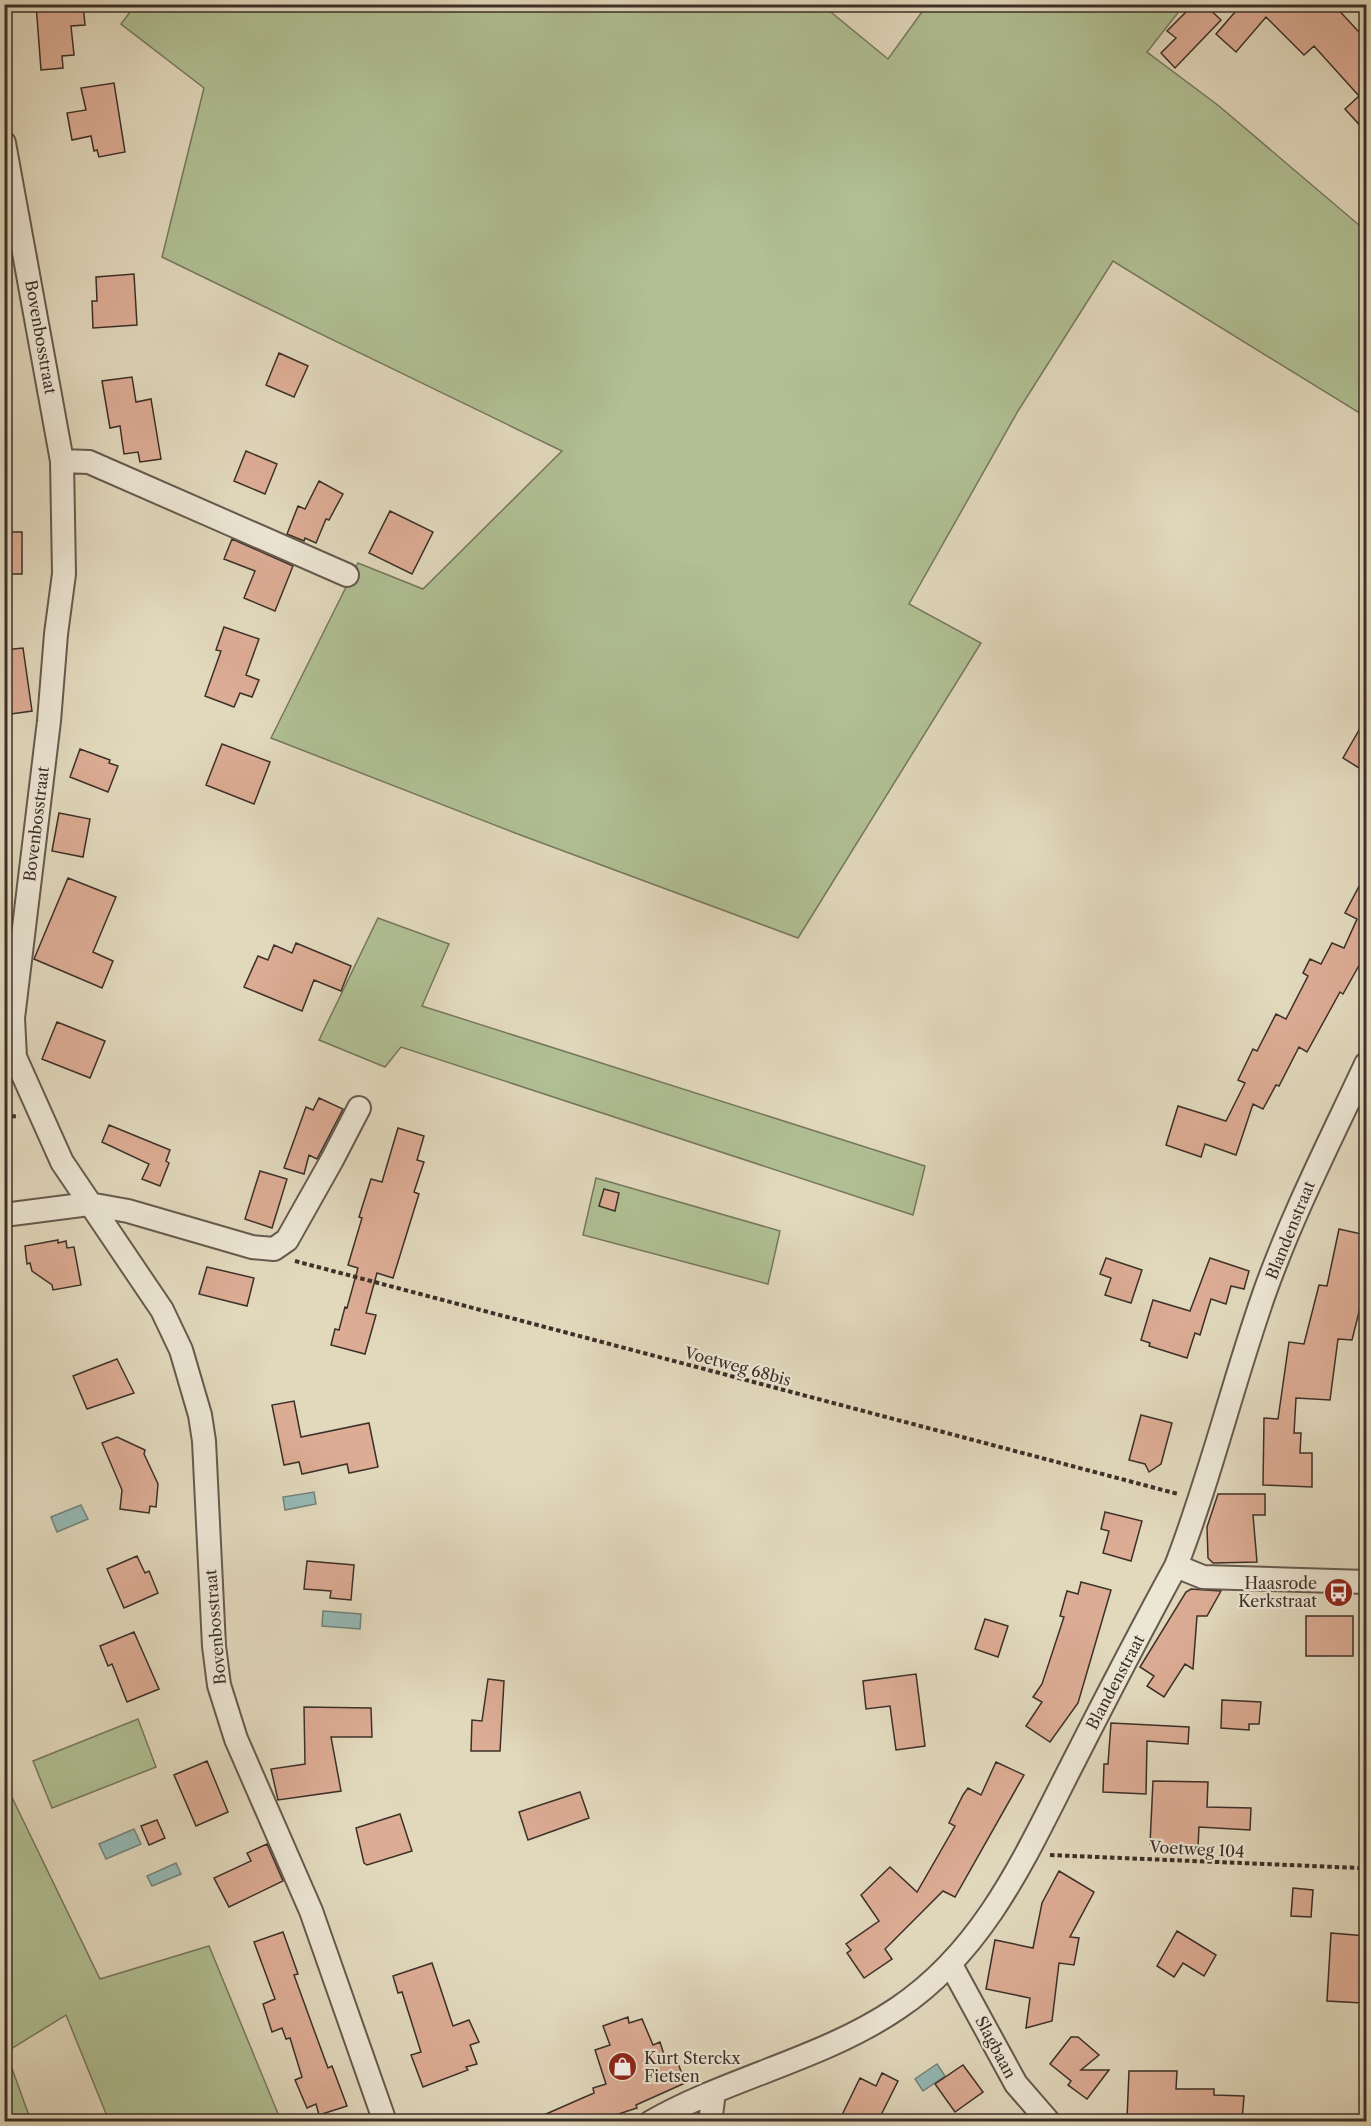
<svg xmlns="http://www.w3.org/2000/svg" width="1371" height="2126" viewBox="0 0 1371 2126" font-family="'Libre Caslon Text',serif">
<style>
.green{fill:#b0c094;stroke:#76785e;stroke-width:1.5}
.water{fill:#95bab5;stroke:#71837d;stroke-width:1.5}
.building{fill:#ddac95;stroke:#3c3029;stroke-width:1.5}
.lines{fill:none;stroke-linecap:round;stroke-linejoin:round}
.minor-casing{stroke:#665a4e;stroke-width:26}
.path{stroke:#3c3029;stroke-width:4;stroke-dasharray:4.5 3;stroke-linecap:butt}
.minor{stroke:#ece6d4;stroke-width:22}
.labels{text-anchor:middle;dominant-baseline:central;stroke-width:4.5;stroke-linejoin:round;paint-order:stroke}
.street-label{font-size:16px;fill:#3c3029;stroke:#ece6d4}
.poi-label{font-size:16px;fill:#3c3029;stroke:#ece6d4;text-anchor:end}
</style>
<rect width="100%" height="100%" fill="#e2d9bd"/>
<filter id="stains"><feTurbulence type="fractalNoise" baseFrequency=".00333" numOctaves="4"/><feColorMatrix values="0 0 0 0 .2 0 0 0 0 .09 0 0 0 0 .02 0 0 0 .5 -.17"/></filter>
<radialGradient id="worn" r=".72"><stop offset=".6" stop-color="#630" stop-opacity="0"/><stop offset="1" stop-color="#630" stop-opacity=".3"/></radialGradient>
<path class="green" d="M 136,4 L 821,4 L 888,59 L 927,5 L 1184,5 L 1147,52 L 1219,106 L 1366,231 L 1366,417 L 1113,261 L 1018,411 L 909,604 L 981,643 L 798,938 L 515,833 L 271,738 L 358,563 L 423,589 L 562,451 L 162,257 L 204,88 L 121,24 Z
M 378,918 L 449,944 L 422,1006 L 925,1166 L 913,1215 L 401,1047 L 385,1067 L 319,1040 Z
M 596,1178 L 780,1231 L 768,1284 L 583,1235 Z
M 138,1719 L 156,1767 L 52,1808 L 33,1761 Z
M 5,1783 L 100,1979 L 209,1946 L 281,2121 L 109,2121 L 66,2015 L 6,2052 L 31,2121 L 5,2121 Z"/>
<path class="water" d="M 314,1492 L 316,1504 L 285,1510 L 283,1497 Z
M 81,1505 L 88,1519 L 57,1532 L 51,1517 Z
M 323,1611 L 361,1614 L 360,1629 L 322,1626 Z
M 134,1829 L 141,1844 L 106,1859 L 99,1844 Z
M 176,1863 L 181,1874 L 152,1886 L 147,1876 Z
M 937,2064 L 945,2076 L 923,2091 L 915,2079 Z"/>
<path class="building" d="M 36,4 L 83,4 L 85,25 L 71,26 L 74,55 L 62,56 L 63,68 L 41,70 Z
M 1194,4 L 1204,4 L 1221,20 L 1175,68 L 1161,53 L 1176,38 L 1167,31 Z
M 1242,4 L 1333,4 L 1358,31 L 1366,39 L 1366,132 L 1345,109 L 1359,96 L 1314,46 L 1304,55 L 1266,17 L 1236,52 L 1216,34 Z
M 114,83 L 125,152 L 99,157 L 97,150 L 94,151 L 91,136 L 72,140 L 67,113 L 86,110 L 81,88 Z
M 134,274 L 137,325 L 93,328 L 92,301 L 97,301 L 96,277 Z
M 279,353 L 308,366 L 294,397 L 266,385 Z
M 132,377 L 136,402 L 151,399 L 161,459 L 140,462 L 138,452 L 124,454 L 120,426 L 110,428 L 102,381 Z
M 246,451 L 277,464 L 265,494 L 234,481 Z
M 319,481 L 343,494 L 329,520 L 326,519 L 316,543 L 305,538 L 304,541 L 287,534 L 298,506 L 305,509 Z
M 390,511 L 433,532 L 412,574 L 369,553 Z
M 4,532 L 22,532 L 22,574 L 4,574 Z
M 232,539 L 293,566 L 275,611 L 244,598 L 255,571 L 224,559 Z
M 224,627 L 259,639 L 246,675 L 259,680 L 252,697 L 240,693 L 234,707 L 205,696 L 221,651 L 216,650 Z
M 23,648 L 32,711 L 4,715 L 4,650 Z
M 1366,718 L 1366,755 L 1359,768 L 1343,758 Z
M 222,744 L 270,762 L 254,804 L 206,785 Z
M 80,749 L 110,760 L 109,763 L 118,766 L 108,792 L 70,777 Z
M 59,813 L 90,819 L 83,857 L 52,851 Z
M 1366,873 L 1366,953 L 1343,994 L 1340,992 L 1307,1052 L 1299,1047 L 1279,1086 L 1276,1085 L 1263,1109 L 1253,1104 L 1236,1155 L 1205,1144 L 1201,1157 L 1166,1145 L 1178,1106 L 1226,1121 L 1245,1083 L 1238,1080 L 1253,1049 L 1257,1051 L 1276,1014 L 1286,1019 L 1308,976 L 1303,973 L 1310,959 L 1321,964 L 1332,943 L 1344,948 L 1357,919 L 1345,913 Z
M 68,878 L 116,897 L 93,952 L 113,961 L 102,988 L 34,959 Z
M 296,943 L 351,966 L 341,991 L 314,980 L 302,1011 L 244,987 L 258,956 L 268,960 L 274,945 L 292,953 Z
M 57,1022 L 105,1041 L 90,1078 L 42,1059 Z
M 319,1098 L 343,1109 L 317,1159 L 309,1155 L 304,1174 L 284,1168 L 306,1107 L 313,1110 Z
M 109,1125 L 170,1150 L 166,1161 L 169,1163 L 160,1186 L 142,1179 L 149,1164 L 102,1142 Z
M 398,1128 L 424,1136 L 417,1160 L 424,1162 L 414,1192 L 419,1194 L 393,1278 L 377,1273 L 366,1313 L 376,1315 L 365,1354 L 331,1345 L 335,1329 L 339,1330 L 345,1307 L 347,1308 L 358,1268 L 348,1265 L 362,1218 L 359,1217 L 371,1179 L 382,1182 Z
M 260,1171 L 287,1179 L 272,1228 L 245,1219 Z
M 604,1189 L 619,1193 L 615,1211 L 599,1206 Z
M 1339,1229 L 1366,1235 L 1366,1284 L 1352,1340 L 1338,1339 L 1330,1400 L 1296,1398 L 1294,1433 L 1301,1433 L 1300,1453 L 1312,1453 L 1312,1487 L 1263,1485 L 1264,1418 L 1278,1419 L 1289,1342 L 1304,1344 L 1319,1285 L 1327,1286 Z
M 58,1240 L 58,1243 L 66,1241 L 67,1248 L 74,1247 L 81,1285 L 53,1290 L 52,1285 L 32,1271 L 30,1263 L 27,1264 L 25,1246 Z
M 1106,1258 L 1142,1270 L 1131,1303 L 1105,1295 L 1111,1278 L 1100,1274 Z
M 1210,1258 L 1249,1271 L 1244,1289 L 1231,1286 L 1226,1304 L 1211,1299 L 1200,1335 L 1195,1333 L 1187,1358 L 1149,1346 L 1150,1343 L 1141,1340 L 1153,1300 L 1190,1311 Z
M 207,1267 L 254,1278 L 247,1306 L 199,1294 Z
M 117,1359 L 134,1393 L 87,1409 L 73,1376 Z
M 294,1401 L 301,1437 L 369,1423 L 378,1467 L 349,1473 L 347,1464 L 302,1474 L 299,1462 L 284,1465 L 272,1405 Z
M 1141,1415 L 1172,1423 L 1161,1464 L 1149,1472 L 1145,1464 L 1129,1460 Z
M 117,1437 L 145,1450 L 144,1454 L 158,1484 L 156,1507 L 150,1506 L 149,1513 L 120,1509 L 122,1490 L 102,1443 Z
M 1218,1494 L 1265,1494 L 1265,1515 L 1253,1515 L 1257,1562 L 1213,1563 L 1208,1558 L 1207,1527 Z
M 1105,1512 L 1142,1521 L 1131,1561 L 1103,1553 L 1109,1531 L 1101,1529 Z
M 137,1556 L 145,1573 L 149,1571 L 158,1593 L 124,1608 L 107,1569 Z
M 307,1561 L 354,1565 L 351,1600 L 330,1598 L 331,1591 L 304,1589 Z
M 1081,1582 L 1111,1590 L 1078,1703 L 1050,1742 L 1026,1726 L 1042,1702 L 1033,1697 L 1042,1684 L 1064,1617 L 1060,1616 L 1067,1591 L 1078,1594 Z
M 1191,1589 L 1221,1591 L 1207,1616 L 1197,1616 L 1193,1669 L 1185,1664 L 1164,1697 L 1147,1686 L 1154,1676 L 1140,1667 L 1186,1592 Z
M 1306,1616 L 1353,1616 L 1353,1656 L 1306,1656 Z
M 985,1619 L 1008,1626 L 998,1657 L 975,1649 Z
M 134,1632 L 159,1689 L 127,1702 L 112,1664 L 108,1666 L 100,1646 Z
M 916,1674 L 925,1746 L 896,1750 L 890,1706 L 866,1709 L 863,1681 Z
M 488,1679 L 504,1681 L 500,1751 L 471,1751 L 472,1720 L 482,1721 Z
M 1222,1700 L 1261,1702 L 1259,1724 L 1249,1724 L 1249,1730 L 1221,1728 Z
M 304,1707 L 371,1708 L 372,1737 L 331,1737 L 341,1791 L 278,1800 L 271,1769 L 305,1764 Z
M 1111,1723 L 1189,1727 L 1188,1744 L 1147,1741 L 1146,1794 L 1103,1792 L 1104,1764 L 1108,1764 Z
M 207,1761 L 228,1812 L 196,1826 L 174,1775 Z
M 996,1762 L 1024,1775 L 955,1897 L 943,1891 L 885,1949 L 892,1959 L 864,1978 L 847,1953 L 851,1950 L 846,1944 L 879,1921 L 861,1895 L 890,1867 L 917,1892 L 955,1826 L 949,1823 L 963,1795 L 968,1788 L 981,1795 Z
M 1153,1781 L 1208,1782 L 1207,1807 L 1251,1808 L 1250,1830 L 1199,1827 L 1198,1847 L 1150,1844 Z
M 580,1792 L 589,1818 L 528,1840 L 519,1812 Z
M 400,1814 L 412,1851 L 367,1865 L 364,1863 L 356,1828 Z
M 157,1820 L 165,1838 L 149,1845 L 141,1826 Z
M 267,1844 L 283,1881 L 229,1907 L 214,1878 L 251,1861 L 247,1853 Z
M 1059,1871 L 1094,1892 L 1070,1937 L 1079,1938 L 1074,1965 L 1059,1963 L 1052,2021 L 1026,2028 L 1030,1998 L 986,1989 L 995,1940 L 1033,1948 L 1042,1903 Z
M 1293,1888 L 1313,1890 L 1311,1917 L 1291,1916 Z
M 1177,1931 L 1216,1955 L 1204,1976 L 1183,1963 L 1174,1977 L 1157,1966 Z
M 283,1932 L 298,1974 L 294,1975 L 314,2030 L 328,2068 L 332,2066 L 347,2106 L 319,2115 L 316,2104 L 307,2108 L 295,2080 L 302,2077 L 290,2038 L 286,2039 L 282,2028 L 272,2032 L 263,2004 L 275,1999 L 254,1942 Z
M 1331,1933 L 1366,1936 L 1362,2003 L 1327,2001 Z
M 432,1963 L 453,2026 L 469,2020 L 479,2042 L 470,2045 L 477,2064 L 466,2067 L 468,2070 L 423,2087 L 411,2055 L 421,2052 L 402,1992 L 398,1993 L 393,1976 Z
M 628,2017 L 629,2023 L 642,2019 L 653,2045 L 660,2042 L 666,2061 L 676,2057 L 685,2083 L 636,2105 L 637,2108 L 597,2121 L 530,2121 L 594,2093 L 593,2088 L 606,2084 L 595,2050 L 610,2045 L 603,2026 Z
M 1071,2037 L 1078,2037 L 1099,2055 L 1081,2070 L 1109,2070 L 1087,2099 L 1068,2085 L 1071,2081 L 1050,2064 Z
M 963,2065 L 983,2092 L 955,2112 L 935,2084 Z
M 1129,2071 L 1177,2071 L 1176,2089 L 1214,2089 L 1214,2095 L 1244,2096 L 1242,2121 L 1152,2121 L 1152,2119 L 1127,2118 Z
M 882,2073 L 898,2081 L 878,2121 L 839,2121 L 860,2078 L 876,2086 Z"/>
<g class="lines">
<defs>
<path id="minor" d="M 4,143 L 62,461 L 64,574 L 56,634 L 49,721 L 13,1018 L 15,1057 L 62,1162 L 162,1310 L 181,1350 L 200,1415 L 204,1441 L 214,1646 L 219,1685 L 236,1739 L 311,1911 L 385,2122
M 62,461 L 89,462 L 347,575
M 4,1215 L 89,1204 L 128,1211 L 252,1247 L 274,1249 L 287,1240 L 332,1160 L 359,1108
M 1176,1566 L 1203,1577 L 1366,1582
M 951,1965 L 1016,2084 L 1049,2122
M 651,2122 C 730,2077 823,2059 898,2008 C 987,1948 1027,1852 1075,1759 C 1108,1694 1141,1630 1176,1566 C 1210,1478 1232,1386 1263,1297 C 1291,1217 1330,1141 1366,1064
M 710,2122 L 714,2093"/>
</defs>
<use href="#minor" class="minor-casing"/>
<path class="path" d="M 4,1115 L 19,1117
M 295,1261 L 1178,1494
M 1050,1855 L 1360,1868 L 1366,1872"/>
<use href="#minor" class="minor"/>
</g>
<defs>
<symbol id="bus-disc" viewBox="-11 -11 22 22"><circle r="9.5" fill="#8f2418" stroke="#ece6d4"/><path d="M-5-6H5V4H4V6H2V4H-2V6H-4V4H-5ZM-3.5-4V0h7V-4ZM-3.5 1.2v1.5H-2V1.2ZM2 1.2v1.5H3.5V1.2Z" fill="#fff"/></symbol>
<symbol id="shop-disc" viewBox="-11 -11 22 22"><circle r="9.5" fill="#8f2418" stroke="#ece6d4"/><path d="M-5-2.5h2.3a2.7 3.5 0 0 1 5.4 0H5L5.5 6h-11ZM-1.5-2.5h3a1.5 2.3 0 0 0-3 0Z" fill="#fff"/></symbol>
</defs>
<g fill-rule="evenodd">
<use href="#bus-disc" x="1322" y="1576" width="33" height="33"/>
<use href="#shop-disc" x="606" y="2050" width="33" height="33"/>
</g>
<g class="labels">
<g class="street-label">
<text transform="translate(41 337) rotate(80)">Bovenbosstraat</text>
<text transform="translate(36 824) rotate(-83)">Bovenbosstraat</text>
<text transform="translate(1290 1230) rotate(-68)">Blandenstraat</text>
<text transform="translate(738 1366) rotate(15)">Voetweg 68bis</text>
<text transform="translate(215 1627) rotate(-95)">Bovenbosstraat</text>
<text transform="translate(1115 1682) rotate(-62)">Blandenstraat</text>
<text transform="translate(1197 1849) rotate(3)">Voetweg 104</text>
<text transform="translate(996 2047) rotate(62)">Slagbaan</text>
</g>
<g class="poi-label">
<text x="1317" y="1583">Haasrode<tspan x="1317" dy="18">Kerkstraat</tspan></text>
<text x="644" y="2058" text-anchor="start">Kurt Sterckx<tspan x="644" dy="18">Fietsen</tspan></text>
</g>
</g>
<rect width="1371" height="2126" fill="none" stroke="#e2d9bd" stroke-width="24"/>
<rect x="6" y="6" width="1359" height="2114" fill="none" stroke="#3c3029" stroke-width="3"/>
<rect x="12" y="12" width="1347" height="2102" fill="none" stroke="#3c3029" stroke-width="1.5"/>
<rect width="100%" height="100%" filter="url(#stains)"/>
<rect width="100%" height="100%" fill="url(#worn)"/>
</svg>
